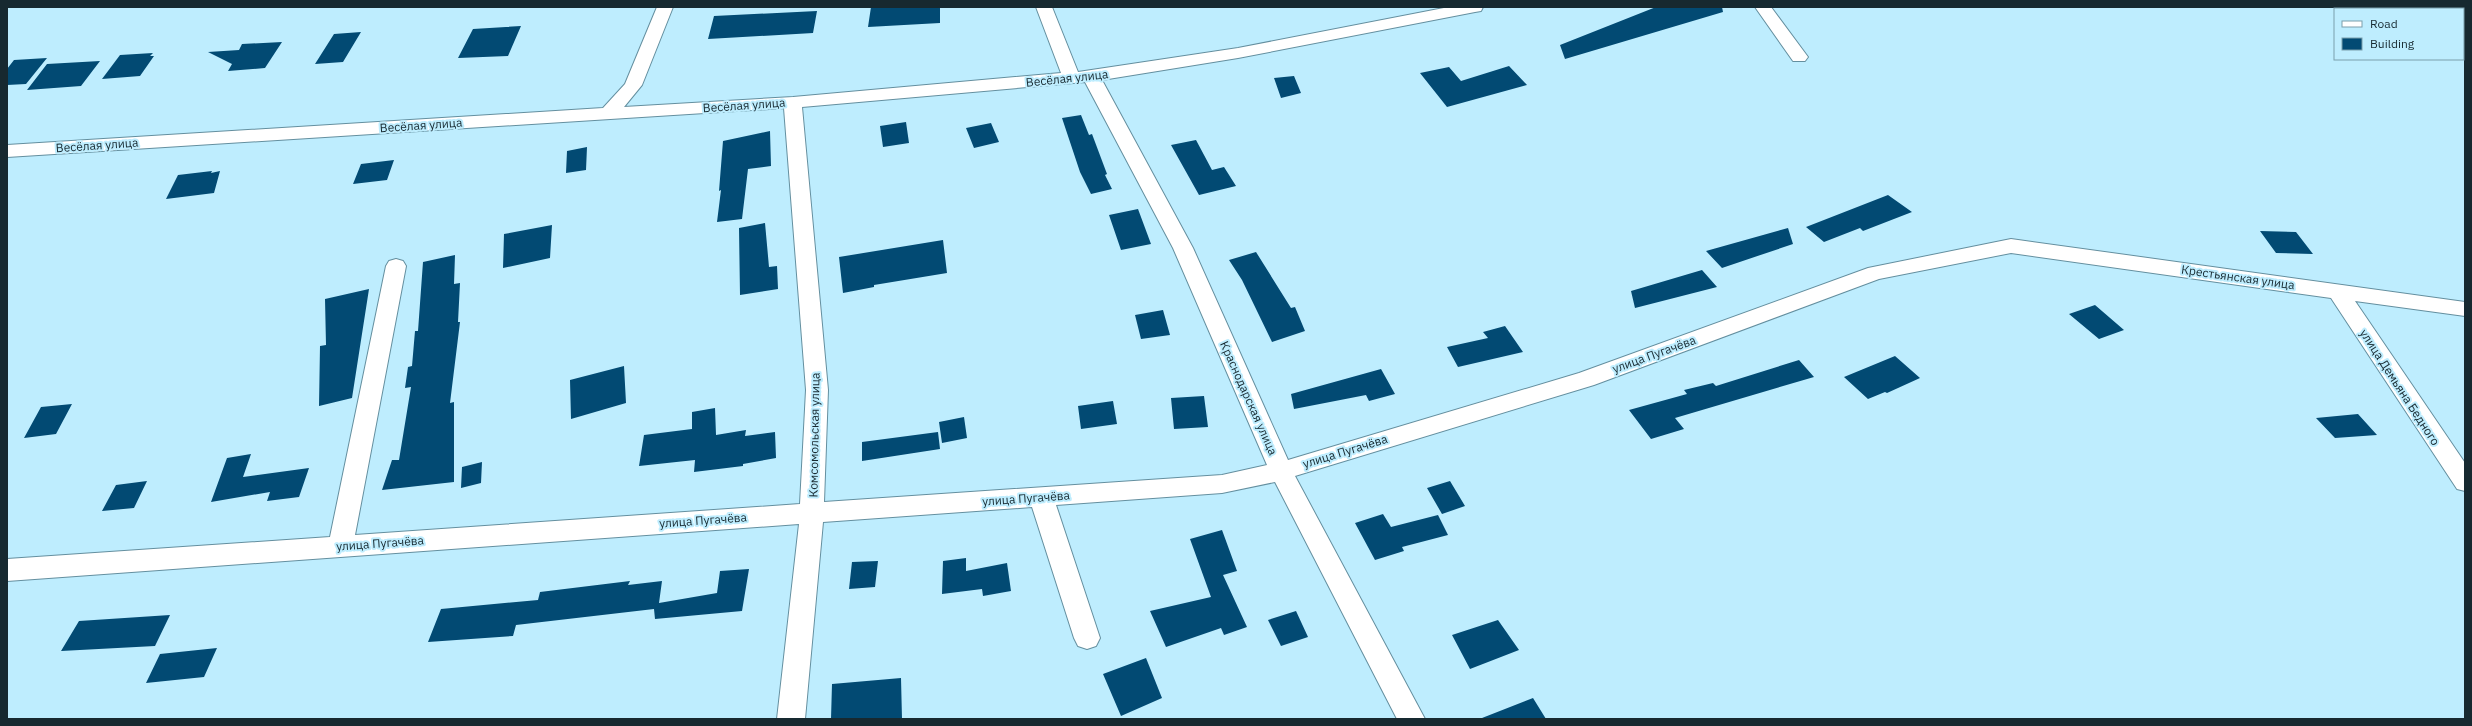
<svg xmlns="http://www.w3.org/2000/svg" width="2472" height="726" viewBox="0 0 2472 726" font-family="'IBM Plex Sans',sans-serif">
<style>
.building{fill:#024a73}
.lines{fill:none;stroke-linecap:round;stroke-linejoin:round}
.minor-casing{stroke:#648f9f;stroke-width:2}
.minor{fill:#fff;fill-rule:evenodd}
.labels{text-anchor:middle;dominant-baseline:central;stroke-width:4;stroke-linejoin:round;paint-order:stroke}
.street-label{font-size:12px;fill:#172930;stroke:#beedfe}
</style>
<rect width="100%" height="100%" fill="#beedfe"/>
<path class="building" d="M 871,7 L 940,7 L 940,23 L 868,27 Z
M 1656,7 L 1722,7 L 1723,12 L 1565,59 L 1560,45 Z
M 817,11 L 813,33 L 708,39 L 714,16 Z
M 521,26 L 508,56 L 458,58 L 473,29 Z
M 361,32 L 343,62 L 315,64 L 334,34 Z
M 282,42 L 265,68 L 228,71 L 232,64 L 208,52 L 239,50 L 242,44 Z
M 153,53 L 150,56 L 154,56 L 140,76 L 102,79 L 120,55 Z
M 47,58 L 26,84 L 7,85 L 7,69 L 14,60 Z
M 100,61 L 81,86 L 27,90 L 47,64 Z
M 1509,66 L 1527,85 L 1447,107 L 1420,73 L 1449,67 L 1461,81 Z
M 1294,76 L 1301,93 L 1281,98 L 1274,78 Z
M 1081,115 L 1089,135 L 1092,134 L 1107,174 L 1105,175 L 1112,189 L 1091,194 L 1080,172 L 1062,118 Z
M 906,122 L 909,143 L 883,147 L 880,126 Z
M 991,123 L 999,142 L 974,148 L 966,128 Z
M 770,131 L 771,166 L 748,169 L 742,219 L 717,222 L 721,190 L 719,191 L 723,141 Z
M 1196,140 L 1212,170 L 1224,167 L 1236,186 L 1199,195 L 1171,145 Z
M 587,147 L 586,170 L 566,173 L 567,151 Z
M 394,160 L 387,180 L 353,184 L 361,164 Z
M 212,171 L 211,173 L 220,171 L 214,193 L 166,199 L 178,175 Z
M 1888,195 L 1912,212 L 1863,231 L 1860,228 L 1824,242 L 1806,227 Z
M 1138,209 L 1151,244 L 1121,250 L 1109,215 Z
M 765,223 L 769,267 L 777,266 L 778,289 L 740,295 L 739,228 Z
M 552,225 L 550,258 L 503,268 L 504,234 Z
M 1788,228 L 1793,244 L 1722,268 L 1706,251 Z
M 2260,231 L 2296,232 L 2313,254 L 2276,253 Z
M 943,240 L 947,273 L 874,285 L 874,287 L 843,293 L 839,257 Z
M 1256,252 L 1291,308 L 1295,307 L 1305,331 L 1272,342 L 1242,280 L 1229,260 Z
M 455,255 L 454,284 L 460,283 L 458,322 L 460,322 L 450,403 L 454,402 L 454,482 L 382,490 L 392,460 L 399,460 L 411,387 L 405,388 L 408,367 L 412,366 L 415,331 L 418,331 L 423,262 Z
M 1702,270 L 1717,287 L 1635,308 L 1631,291 Z
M 369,289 L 352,398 L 319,406 L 320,346 L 326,345 L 325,299 Z
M 2095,305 L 2124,330 L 2099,339 L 2069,314 Z
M 1163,310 L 1170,335 L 1141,339 L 1135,315 Z
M 1505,326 L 1523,352 L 1458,367 L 1447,347 L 1488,338 L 1483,332 Z
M 1895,356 L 1920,378 L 1887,393 L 1885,392 L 1868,399 L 1844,377 Z
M 1799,360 L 1814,377 L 1675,418 L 1684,429 L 1651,439 L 1629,410 L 1687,394 L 1684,390 L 1713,383 L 1716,386 Z
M 624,366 L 626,403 L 571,419 L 570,380 Z
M 1381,369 L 1395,394 L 1369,401 L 1366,395 L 1294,409 L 1291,394 Z
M 1204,396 L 1208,427 L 1174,429 L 1171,398 Z
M 1113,401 L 1117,424 L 1081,429 L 1078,406 Z
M 72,404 L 56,434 L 24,438 L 41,407 Z
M 715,408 L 716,435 L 746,430 L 745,436 L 775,432 L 776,458 L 743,464 L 743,466 L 694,472 L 695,460 L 639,466 L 644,435 L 692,429 L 692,412 Z
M 2358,414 L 2377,435 L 2335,438 L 2316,418 Z
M 964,417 L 967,438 L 942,443 L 939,422 Z
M 938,432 L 940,449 L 862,461 L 862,442 Z
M 251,454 L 243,477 L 309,468 L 299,497 L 267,501 L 270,492 L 211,502 L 227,458 Z
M 482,462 L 481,483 L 461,488 L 462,467 Z
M 147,481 L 134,508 L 102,511 L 116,485 Z
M 1450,481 L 1465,506 L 1442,514 L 1427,488 Z
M 1383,514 L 1391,527 L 1438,515 L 1448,535 L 1402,547 L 1404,551 L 1375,560 L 1355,523 Z
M 1222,530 L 1237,571 L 1223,575 L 1247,627 L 1224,635 L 1221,628 L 1166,647 L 1150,611 L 1211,597 L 1190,539 Z
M 966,558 L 966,571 L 1007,563 L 1011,591 L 983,596 L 982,589 L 942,594 L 943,561 Z
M 878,561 L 875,587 L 849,589 L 852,562 Z
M 749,569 L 742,611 L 655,619 L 654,609 L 516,625 L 513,636 L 428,642 L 441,609 L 538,600 L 540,592 L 630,581 L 628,585 L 662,581 L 659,603 L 717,593 L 720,571 Z
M 1296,611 L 1308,637 L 1281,646 L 1268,620 Z
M 170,615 L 155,646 L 61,651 L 79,621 Z
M 1498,620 L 1519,650 L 1470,669 L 1452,635 Z
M 217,648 L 204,677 L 146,683 L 160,654 Z
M 1146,658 L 1162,698 L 1121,716 L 1103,674 Z
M 901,678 L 902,719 L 831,719 L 832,684 Z
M 1533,698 L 1546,719 L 1482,719 L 1482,718 Z"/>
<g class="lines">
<defs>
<path id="minor" d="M 657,7 L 673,7 L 642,85 L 624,107 L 793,97 L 1061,73 L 1036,7 L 1052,7 L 1078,72 L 1238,48 L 1449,7 L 1483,7 L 1481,11 L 1475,12 L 1238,58 L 1102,80 L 1193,248 L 1288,460 L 1579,373 L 1868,268 L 2011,239 L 2465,302 L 2465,316 L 2355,301 L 2465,463 L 2465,491 L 2457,489 L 2331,298 L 2011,253 L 1879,279 L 1594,385 L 1295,476 L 1425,719 L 1397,719 L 1275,482 L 1222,493 L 1056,505 L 1100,638 L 1096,646 L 1087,649 L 1078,646 L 1074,638 L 1032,507 L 823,522 L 805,719 L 777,719 L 799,524 L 7,581 L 7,559 L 330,537 L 386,266 L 389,261 L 396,259 L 403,261 L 406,266 L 355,535 L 800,504 L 806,390 L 784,108 L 7,157 L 7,145 L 603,108 L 625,84 ZM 1085,82 L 1173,248 L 1267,465 L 1222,475 L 824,502 L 828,390 L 802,107 Z
M 1755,7 L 1771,7 L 1808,57 L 1805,61 L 1793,61 Z"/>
</defs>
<use href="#minor" class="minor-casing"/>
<use href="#minor" class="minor"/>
</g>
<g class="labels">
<g class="street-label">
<text transform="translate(1067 78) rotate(-6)">Весёлая улица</text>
<text transform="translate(744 105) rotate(-4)">Весёлая улица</text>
<text transform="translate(421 125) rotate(-4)">Весёлая улица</text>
<text transform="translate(97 145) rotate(-4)">Весёлая улица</text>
<text transform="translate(2238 277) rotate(8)">Крестьянская улица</text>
<text transform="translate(1654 354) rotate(-20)">улица Пугачёва</text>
<text transform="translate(2400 387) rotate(57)">улица Демьяна Бедного</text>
<text transform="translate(1249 398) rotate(66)">Краснодарская улица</text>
<text transform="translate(814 435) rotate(-89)">Комсомольская улица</text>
<text transform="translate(1345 451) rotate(-17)">улица Пугачёва</text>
<text transform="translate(1026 498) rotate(-4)">улица Пугачёва</text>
<text transform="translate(703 520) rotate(-4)">улица Пугачёва</text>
<text transform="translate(380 543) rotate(-4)">улица Пугачёва</text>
</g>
</g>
<rect width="2472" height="726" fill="none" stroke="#172930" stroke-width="16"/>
<rect x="2334" y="8" width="130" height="52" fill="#beedfe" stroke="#7b9fac"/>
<rect x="2342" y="21" width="20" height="6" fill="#ffffff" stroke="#7b9fac"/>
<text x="2370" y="28" font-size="12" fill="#172930">Road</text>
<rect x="2342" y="38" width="20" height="12" fill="#024a73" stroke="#7b9fac"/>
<text x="2370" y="48" font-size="12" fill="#172930">Building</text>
</svg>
